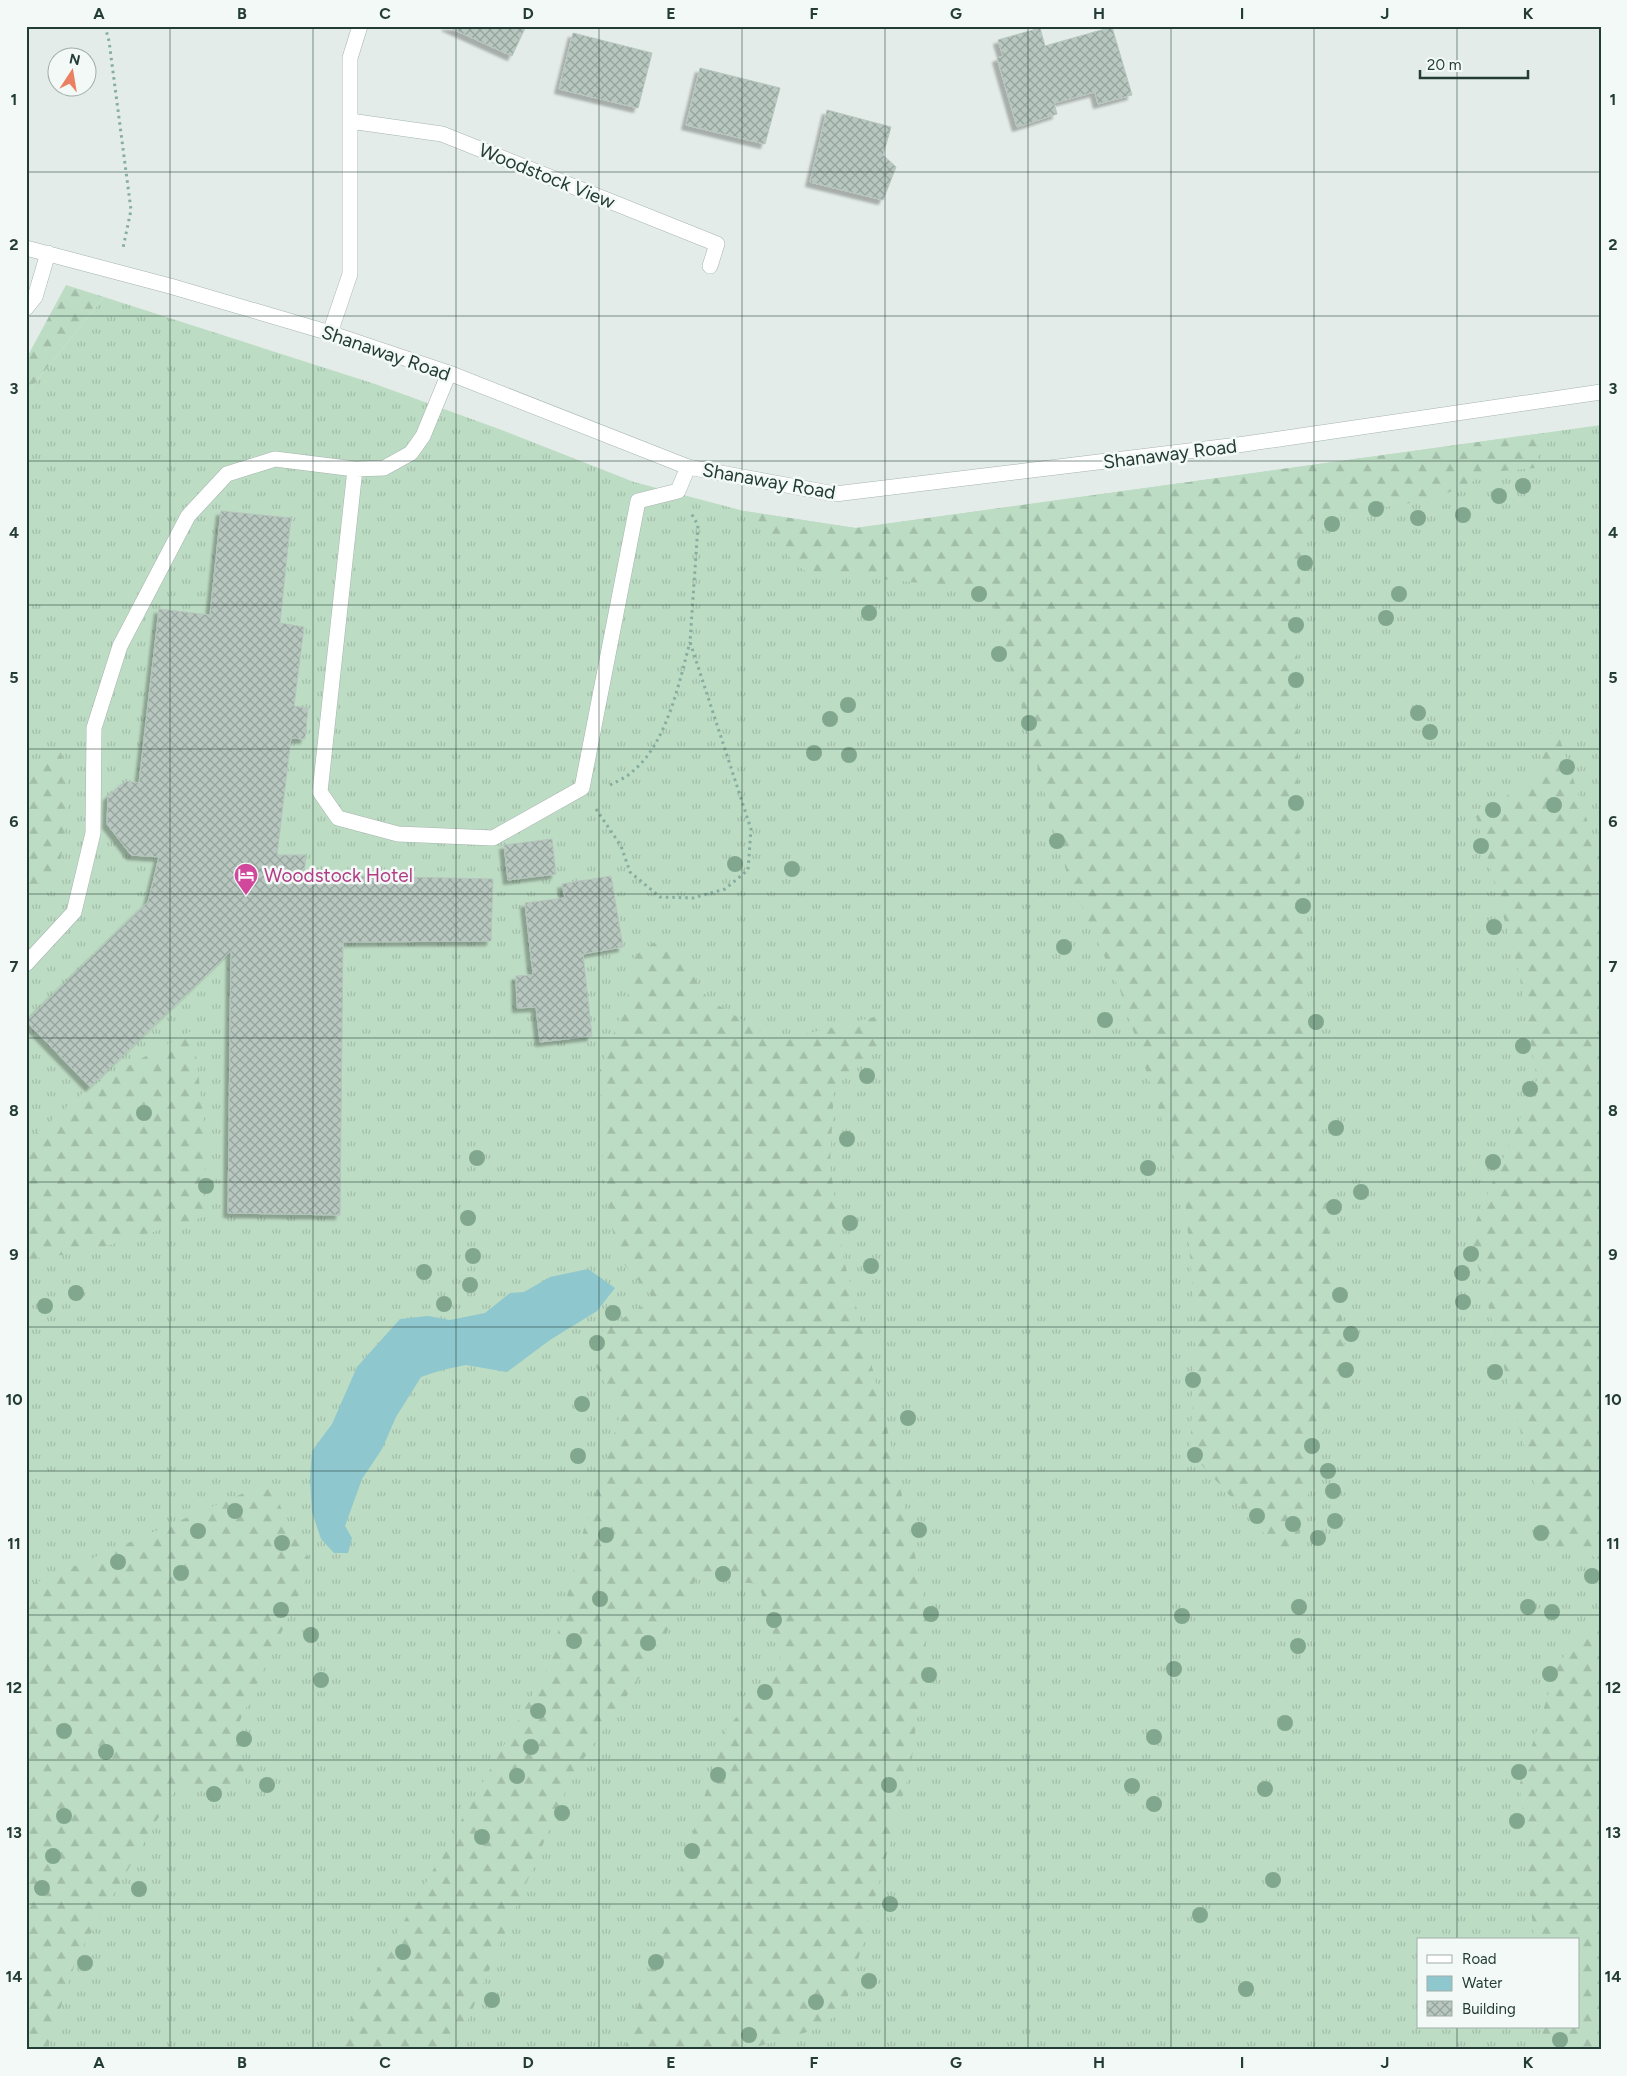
<svg xmlns="http://www.w3.org/2000/svg" width="1627" height="2076" viewBox="0 0 1627 2076" font-family="Figtree,sans-serif">
<style>
.grass{fill:url(#grass-tufts);fill-rule:evenodd}
.forest{fill:url(#forest-firs)}
.water{fill:#8ec7ce}
.building{fill:url(#building-cross-hatch);stroke:#b6c5be;filter:url(#shadow)}
.lines{fill:none;stroke-linecap:round;stroke-linejoin:round}
.lane-casing{stroke:#a6b4af;stroke-width:16}
.street-casing{stroke:#a6b4af;stroke-width:16}
.path{stroke:#85aea0;stroke-width:3;stroke-dasharray:2.5 4;stroke-linecap:butt}
.lane{stroke:#fff;stroke-width:15}
.street{stroke:#fff;stroke-width:15}
.tree{fill:#81a88f}
.grid{fill:none;stroke:#233c35;stroke-width:1;stroke-opacity:0.55}
.labels{text-anchor:middle;dominant-baseline:central;stroke-width:5;stroke-linejoin:round;paint-order:stroke}
.street-label{font-size:19px;fill:#233c35;stroke:#f3f9f6}
.hotel-label{font-size:19px;fill:#b23c85;stroke:#f3f9f6;text-anchor:start}
.neatline{fill:none;stroke:#233c35;stroke-width:2}
.grid-label{font-size:16px;text-anchor:middle;font-weight:bold;fill:#233c35}
</style>
<defs>
<pattern id="grass-tufts" width="24" height="20" patternUnits="userSpaceOnUse" patternTransform="scale(1.25)"><rect width="24" height="20" fill="#bddcc4"/><path d="M3 7l-1-3M5 7V3M7 7l1-3M15 17l-1-3M17 17v-4M19 17l1-3" fill="none" stroke="#a2bea9"/></pattern>
<pattern id="forest-firs" width="22" height="20" patternUnits="userSpaceOnUse" patternTransform="scale(1.25)"><rect width="22" height="20" fill="#bddcc4"/><path d="M5 1l3.5 6h-7zM16 11l3.5 6h-7z" fill="#a2bea9"/></pattern>
<pattern id="building-cross-hatch" width="8" height="8" patternUnits="userSpaceOnUse" patternTransform="scale(1.25)"><rect width="8" height="8" fill="#b8c7c0"/><path d="M0 0l8 8M0 8l8-8" fill="none" stroke="#95a39d"/></pattern>
<filter id="shadow"><feDropShadow dx="-4.5" dy="4.5" stdDeviation="1" flood-color="#0004"/></filter>
</defs>
<rect width="100%" height="100%" fill="#e3ece8"/>
<path class="grass" d="M 104,297 L 375,384 L 499,429 L 634,482 L 744,511 L 855,528 L 1601,425 L 1601,2050 L 26,2050 L 26,394 ZM 1418,1940 L 1578,1940 L 1578,2027 L 1418,2027 Z"/>
<path class="forest" d="M 66,285 L 104,297 L 26,394 L 26,359 Z
M 1544,433 L 1535,468 L 1492,472 L 1435,499 L 1307,520 L 1297,609 L 1299,870 L 1317,1129 L 1345,1347 L 1291,1563 L 1190,1452 L 1196,1324 L 1184,1188 L 1121,993 L 1067,874 L 990,591 L 803,570 L 744,511 L 856,528 Z
M 1554,722 L 1601,861 L 1601,1573 L 1593,1556 L 1550,1546 L 1470,1235 L 1537,1080 L 1519,973 L 1476,816 L 1534,778 Z
M 61,752 L 70,794 L 60,866 L 26,895 L 26,771 Z
M 667,934 L 708,999 L 777,1041 L 878,1016 L 884,1043 L 834,1088 L 830,1165 L 843,1256 L 883,1409 L 929,1619 L 911,1766 L 847,2000 L 824,2027 L 746,2050 L 624,2050 L 725,1731 L 781,1663 L 759,1584 L 697,1578 L 651,1661 L 573,1774 L 455,2050 L 335,2050 L 386,1953 L 550,1664 L 583,1532 L 620,1415 L 584,1342 L 654,1299 L 617,1256 L 603,1176 L 600,1070 L 627,998 L 634,956 Z
M 193,1030 L 206,1139 L 203,1217 L 90,1251 L 26,1260 L 26,1142 L 90,1087 Z
M 267,1483 L 313,1565 L 238,1725 L 246,1785 L 178,1784 L 77,1957 L 47,2050 L 26,2050 L 26,1587 Z
M 1601,1610 L 1601,2050 L 1544,2050 L 1542,2027 L 1578,2027 L 1578,1940 L 1534,1940 L 1520,1783 L 1558,1664 Z"/>
<path class="water" d="M 588,1269 L 615,1288 L 597,1311 L 550,1340 L 507,1372 L 466,1365 L 442,1370 L 421,1377 L 396,1417 L 382,1449 L 362,1479 L 345,1526 L 352,1538 L 348,1553 L 334,1553 L 321,1539 L 312,1512 L 310,1479 L 312,1451 L 332,1424 L 357,1367 L 400,1319 L 428,1316 L 450,1320 L 485,1313 L 510,1293 L 524,1292 L 550,1277 Z"/>
<path class="building" d="M 446,26 L 526,26 L 512,56 Z
M 1112,27 L 1132,95 L 1098,104 L 1095,92 L 1054,103 L 1057,114 L 1017,127 L 997,58 L 1003,56 L 998,40 L 1040,28 L 1045,46 Z
M 573,33 L 652,53 L 638,108 L 559,89 Z
M 700,68 L 780,88 L 765,144 L 686,125 Z
M 827,110 L 891,127 L 883,155 L 896,167 L 883,200 L 810,182 Z
M 221,511 L 291,518 L 280,623 L 304,627 L 294,706 L 308,708 L 305,739 L 291,738 L 277,855 L 306,855 L 304,875 L 493,879 L 491,941 L 343,942 L 340,1215 L 228,1213 L 231,951 L 90,1087 L 26,1021 L 148,902 L 159,857 L 131,855 L 107,824 L 108,796 L 126,781 L 139,783 L 159,609 L 210,615 Z
M 552,839 L 556,874 L 508,880 L 504,845 Z
M 611,876 L 623,947 L 583,954 L 592,1036 L 540,1042 L 536,1007 L 517,1008 L 516,976 L 533,975 L 525,903 L 565,898 L 562,884 Z"/>
<g class="lines">
<defs>
<path id="lane" d="M 449,373 L 423,436 L 411,453 L 384,468 L 355,469 L 320,792 L 338,818 L 398,834 L 493,838 L 582,788 L 638,501 L 678,491 L 688,467
M 26,964 L 74,912 L 93,833 L 94,728 L 120,646 L 188,516 L 227,474 L 275,459 L 355,469"/>
<path id="street" d="M 350,121 L 350,58 L 360,26
M 26,248 L 170,286 L 330,333 L 449,373 L 688,467 L 835,494 L 1238,445 L 1601,392
M 26,308 L 35,297 L 48,253
M 330,333 L 350,274 L 350,121 L 442,134 L 717,244 L 710,266"/>
</defs>
<use href="#lane" class="lane-casing"/>
<use href="#street" class="street-casing"/>
<path class="path" d="M 105,26 L 109,41 L 131,210 L 123,248
M 610,785 C 618,781 627,777 633,771 C 667,743 679,683 690,642
M 596,809 L 621,846 L 630,872 L 660,897 L 693,898 L 725,889 L 748,870 L 751,829 L 690,642 L 698,525 L 691,513"/>
<use href="#lane" class="lane"/>
<use href="#street" class="street"/>
</g>
<g class="tree">
<circle cx="1523" cy="486" r="8"/>
<circle cx="1499" cy="496" r="8"/>
<circle cx="1376" cy="509" r="8"/>
<circle cx="1463" cy="515" r="8"/>
<circle cx="1418" cy="518" r="8"/>
<circle cx="1332" cy="524" r="8"/>
<circle cx="1305" cy="563" r="8"/>
<circle cx="979" cy="594" r="8"/>
<circle cx="1399" cy="594" r="8"/>
<circle cx="869" cy="613" r="8"/>
<circle cx="1386" cy="618" r="8"/>
<circle cx="1296" cy="625" r="8"/>
<circle cx="999" cy="654" r="8"/>
<circle cx="1296" cy="680" r="8"/>
<circle cx="848" cy="705" r="8"/>
<circle cx="1418" cy="713" r="8"/>
<circle cx="830" cy="719" r="8"/>
<circle cx="1029" cy="723" r="8"/>
<circle cx="1430" cy="732" r="8"/>
<circle cx="814" cy="753" r="8"/>
<circle cx="849" cy="755" r="8"/>
<circle cx="1567" cy="767" r="8"/>
<circle cx="1296" cy="803" r="8"/>
<circle cx="1554" cy="805" r="8"/>
<circle cx="1493" cy="810" r="8"/>
<circle cx="1057" cy="841" r="8"/>
<circle cx="1481" cy="846" r="8"/>
<circle cx="735" cy="864" r="8"/>
<circle cx="792" cy="869" r="8"/>
<circle cx="1303" cy="906" r="8"/>
<circle cx="1494" cy="927" r="8"/>
<circle cx="1064" cy="947" r="8"/>
<circle cx="1105" cy="1020" r="8"/>
<circle cx="1316" cy="1022" r="8"/>
<circle cx="1523" cy="1046" r="8"/>
<circle cx="867" cy="1076" r="8"/>
<circle cx="1530" cy="1089" r="8"/>
<circle cx="144" cy="1113" r="8"/>
<circle cx="1336" cy="1128" r="8"/>
<circle cx="847" cy="1139" r="8"/>
<circle cx="477" cy="1158" r="8"/>
<circle cx="1493" cy="1162" r="8"/>
<circle cx="1148" cy="1168" r="8"/>
<circle cx="206" cy="1186" r="8"/>
<circle cx="1361" cy="1192" r="8"/>
<circle cx="1334" cy="1207" r="8"/>
<circle cx="468" cy="1218" r="8"/>
<circle cx="850" cy="1223" r="8"/>
<circle cx="1471" cy="1254" r="8"/>
<circle cx="473" cy="1256" r="8"/>
<circle cx="871" cy="1266" r="8"/>
<circle cx="424" cy="1272" r="8"/>
<circle cx="1462" cy="1273" r="8"/>
<circle cx="470" cy="1285" r="8"/>
<circle cx="76" cy="1293" r="8"/>
<circle cx="1340" cy="1295" r="8"/>
<circle cx="1463" cy="1302" r="8"/>
<circle cx="444" cy="1304" r="8"/>
<circle cx="45" cy="1306" r="8"/>
<circle cx="613" cy="1313" r="8"/>
<circle cx="1351" cy="1334" r="8"/>
<circle cx="597" cy="1343" r="8"/>
<circle cx="1346" cy="1370" r="8"/>
<circle cx="1495" cy="1372" r="8"/>
<circle cx="1193" cy="1380" r="8"/>
<circle cx="582" cy="1404" r="8"/>
<circle cx="908" cy="1418" r="8"/>
<circle cx="1312" cy="1446" r="8"/>
<circle cx="1195" cy="1455" r="8"/>
<circle cx="578" cy="1456" r="8"/>
<circle cx="1328" cy="1471" r="8"/>
<circle cx="1333" cy="1491" r="8"/>
<circle cx="235" cy="1511" r="8"/>
<circle cx="1257" cy="1516" r="8"/>
<circle cx="1335" cy="1521" r="8"/>
<circle cx="1293" cy="1524" r="8"/>
<circle cx="919" cy="1530" r="8"/>
<circle cx="198" cy="1531" r="8"/>
<circle cx="1541" cy="1533" r="8"/>
<circle cx="606" cy="1535" r="8"/>
<circle cx="1318" cy="1538" r="8"/>
<circle cx="282" cy="1543" r="8"/>
<circle cx="118" cy="1562" r="8"/>
<circle cx="181" cy="1573" r="8"/>
<circle cx="723" cy="1574" r="8"/>
<circle cx="1592" cy="1576" r="8"/>
<circle cx="600" cy="1599" r="8"/>
<circle cx="1299" cy="1607" r="8"/>
<circle cx="1528" cy="1607" r="8"/>
<circle cx="281" cy="1610" r="8"/>
<circle cx="1552" cy="1612" r="8"/>
<circle cx="931" cy="1614" r="8"/>
<circle cx="1182" cy="1616" r="8"/>
<circle cx="774" cy="1620" r="8"/>
<circle cx="311" cy="1635" r="8"/>
<circle cx="574" cy="1641" r="8"/>
<circle cx="648" cy="1643" r="8"/>
<circle cx="1298" cy="1646" r="8"/>
<circle cx="1174" cy="1669" r="8"/>
<circle cx="1550" cy="1674" r="8"/>
<circle cx="929" cy="1675" r="8"/>
<circle cx="321" cy="1680" r="8"/>
<circle cx="765" cy="1692" r="8"/>
<circle cx="538" cy="1711" r="8"/>
<circle cx="1285" cy="1723" r="8"/>
<circle cx="64" cy="1731" r="8"/>
<circle cx="1154" cy="1737" r="8"/>
<circle cx="244" cy="1739" r="8"/>
<circle cx="531" cy="1747" r="8"/>
<circle cx="106" cy="1752" r="8"/>
<circle cx="1519" cy="1772" r="8"/>
<circle cx="718" cy="1775" r="8"/>
<circle cx="517" cy="1776" r="8"/>
<circle cx="267" cy="1785" r="8"/>
<circle cx="889" cy="1785" r="8"/>
<circle cx="1132" cy="1786" r="8"/>
<circle cx="1265" cy="1789" r="8"/>
<circle cx="214" cy="1794" r="8"/>
<circle cx="1154" cy="1804" r="8"/>
<circle cx="562" cy="1813" r="8"/>
<circle cx="64" cy="1816" r="8"/>
<circle cx="1517" cy="1821" r="8"/>
<circle cx="482" cy="1837" r="8"/>
<circle cx="692" cy="1851" r="8"/>
<circle cx="53" cy="1856" r="8"/>
<circle cx="1273" cy="1880" r="8"/>
<circle cx="42" cy="1888" r="8"/>
<circle cx="139" cy="1889" r="8"/>
<circle cx="890" cy="1904" r="8"/>
<circle cx="1200" cy="1915" r="8"/>
<circle cx="403" cy="1952" r="8"/>
<circle cx="656" cy="1962" r="8"/>
<circle cx="85" cy="1963" r="8"/>
<circle cx="869" cy="1981" r="8"/>
<circle cx="1246" cy="1989" r="8"/>
<circle cx="492" cy="2000" r="8"/>
<circle cx="816" cy="2002" r="8"/>
<circle cx="749" cy="2035" r="8"/>
<circle cx="1560" cy="2040" r="8"/>
</g>
<path class="grid" d="M 170,26 L 170,2050M 313,26 L 313,2050M 456,26 L 456,2050M 599,26 L 599,2050M 742,26 L 742,2050M 885,26 L 885,2050M 1028,26 L 1028,2050M 1171,26 L 1171,2050M 1314,26 L 1314,2050M 1457,26 L 1457,1940M 26,172 L 1601,172M 26,316 L 1601,316M 26,461 L 1601,461M 26,605 L 1601,605M 26,749 L 1601,749M 26,894 L 1601,894M 26,1038 L 1601,1038M 26,1182 L 1601,1182M 26,1327 L 1601,1327M 26,1471 L 1601,1471M 26,1615 L 1601,1615M 26,1760 L 1601,1760M 26,1904 L 1601,1904M 1457,2027 L 1457,2050"/>
<defs>
<symbol id="hotel-pin" viewBox="-11 -11 22 30"><path d="M0 17L-7.5 6A9.5 9.5 0 1 1 7.5 6Z" fill="#d1479c" stroke="#f3f9f6"/><path d="M-6-4.5h1.5V1H6V5H4.5V3h-9V5H-6ZM-4 0a1.8 1.8 0 1 1 3.6 0ZM.5 0V-2.5h3Q6-2.5 6 0Z" fill="#fff"/></symbol>
</defs>
<g fill-rule="evenodd">
<use href="#hotel-pin" x="232" y="861" width="28" height="38"/>
</g>
<g class="labels">
<g class="street-label">
<text transform="translate(547 176) rotate(22)">Woodstock View</text>
<text transform="translate(386 353) rotate(19)">Shanaway Road</text>
<text transform="translate(1170 454) rotate(-7)">Shanaway Road</text>
<text transform="translate(769 481) rotate(10)">Shanaway Road</text>
</g>
<g class="hotel-label">
<text x="264" y="875">Woodstock Hotel</text>
</g>
</g>
<rect width="1627" height="2076" fill="none" stroke="#f3f9f6" stroke-width="55"/>
<rect x="1417" y="1938" width="162" height="90" fill="#f3f9f6" stroke="#a0ada9"/>
<rect x="1427" y="1955" width="25" height="8" fill="#ffffff" stroke="#a0ada9"/>
<text x="1462" y="1964" font-size="15" fill="#233c35">Road</text>
<rect x="1427" y="1976" width="25" height="15" fill="#8ec7ce" stroke="#a0ada9"/>
<text x="1462" y="1988" font-size="15" fill="#233c35">Water</text>
<rect x="1427" y="2001" width="25" height="15" fill="url(#building-cross-hatch)" stroke="#a0ada9"/>
<text x="1462" y="2014" font-size="15" fill="#233c35">Building</text>
<g transform="translate(72 72) rotate(12)"><circle r="24" fill="#f3f9f6" stroke="#a0ada9"/>
<path d="M0-4L9 19L0 12L-9 19Z" fill="#eb7f62"/>
<text y="-8" font-size="14" font-weight="bold" text-anchor="middle" fill="#233c35">N</text>
</g>
<path d="M1420 70v8h108v-8" fill="none" stroke="#233c35" stroke-width="2.5"/>
<text x="1427" y="70" font-size="15" fill="#233c35" stroke="#f3f9f6" stroke-width="4" paint-order="stroke">20 m</text>
<rect x="28" y="28" width="1572" height="2020" class="neatline"/>
<g class="grid-label">
<text x="99" y="19">A</text>
<text x="242" y="19">B</text>
<text x="385" y="19">C</text>
<text x="528" y="19">D</text>
<text x="671" y="19">E</text>
<text x="814" y="19">F</text>
<text x="956" y="19">G</text>
<text x="1099" y="19">H</text>
<text x="1242" y="19">I</text>
<text x="1385" y="19">J</text>
<text x="1528" y="19">K</text>
<text x="14" y="105">1</text>
<text x="1613" y="105">1</text>
<text x="14" y="250">2</text>
<text x="1613" y="250">2</text>
<text x="14" y="394">3</text>
<text x="1613" y="394">3</text>
<text x="14" y="538">4</text>
<text x="1613" y="538">4</text>
<text x="14" y="683">5</text>
<text x="1613" y="683">5</text>
<text x="14" y="827">6</text>
<text x="1613" y="827">6</text>
<text x="14" y="972">7</text>
<text x="1613" y="972">7</text>
<text x="14" y="1116">8</text>
<text x="1613" y="1116">8</text>
<text x="14" y="1260">9</text>
<text x="1613" y="1260">9</text>
<text x="14" y="1405">10</text>
<text x="1613" y="1405">10</text>
<text x="14" y="1549">11</text>
<text x="1613" y="1549">11</text>
<text x="14" y="1693">12</text>
<text x="1613" y="1693">12</text>
<text x="14" y="1838">13</text>
<text x="1613" y="1838">13</text>
<text x="14" y="1982">14</text>
<text x="1613" y="1982">14</text>
<text x="99" y="2068">A</text>
<text x="242" y="2068">B</text>
<text x="385" y="2068">C</text>
<text x="528" y="2068">D</text>
<text x="671" y="2068">E</text>
<text x="814" y="2068">F</text>
<text x="956" y="2068">G</text>
<text x="1099" y="2068">H</text>
<text x="1242" y="2068">I</text>
<text x="1385" y="2068">J</text>
<text x="1528" y="2068">K</text>
</g>
</svg>
